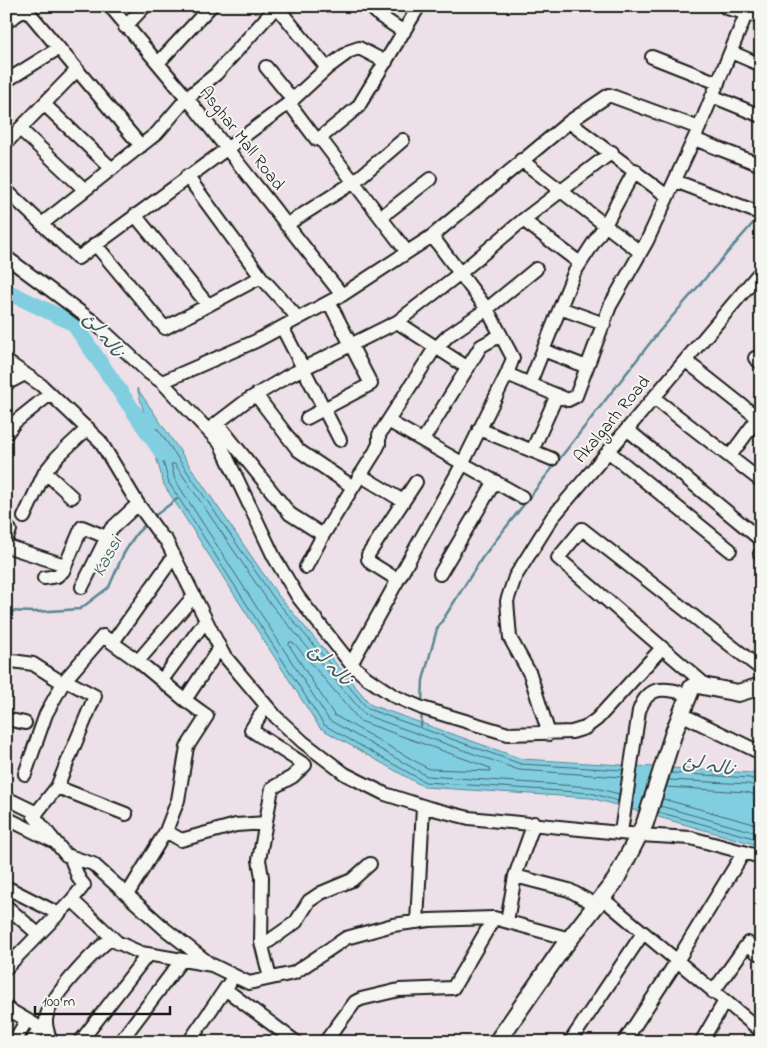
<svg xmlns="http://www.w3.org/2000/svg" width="767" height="1048" viewBox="0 0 767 1048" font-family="'Indie Flower','Playpen Sans Arabic',sans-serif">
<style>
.water{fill:#82cee1;stroke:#598792}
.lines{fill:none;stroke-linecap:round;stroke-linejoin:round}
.shore{stroke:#45636b;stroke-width:1}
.stream{stroke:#598792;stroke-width:2.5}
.river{stroke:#82cee1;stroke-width:16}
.minor-casing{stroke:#1c1c1c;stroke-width:16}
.major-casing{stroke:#1c1c1c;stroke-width:20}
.minor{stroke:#f6f6f2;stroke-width:12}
.major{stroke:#f6f6f2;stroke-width:16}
.labels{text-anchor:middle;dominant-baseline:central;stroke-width:4;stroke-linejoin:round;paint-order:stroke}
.street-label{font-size:18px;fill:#1c1c1c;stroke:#f6f6f2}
.water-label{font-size:19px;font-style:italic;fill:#405a61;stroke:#f6f6f2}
</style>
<rect width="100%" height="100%" fill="#ede0e8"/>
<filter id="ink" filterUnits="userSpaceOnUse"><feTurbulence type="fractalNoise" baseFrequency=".02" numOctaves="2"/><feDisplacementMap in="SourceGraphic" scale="10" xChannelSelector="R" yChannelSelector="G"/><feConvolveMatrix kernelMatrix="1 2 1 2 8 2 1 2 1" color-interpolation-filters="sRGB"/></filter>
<g filter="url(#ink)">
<path class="water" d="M 137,388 L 277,594 L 371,705 L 522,759 L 752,773 L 761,778 L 761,846 L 591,798 L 424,787 L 320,728 L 164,485 Z"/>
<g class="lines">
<path class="shore" d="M 290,642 L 293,642 L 360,721 L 490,768 L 491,771 L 429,769 L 334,715 L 289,645 Z
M 671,773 L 750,778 L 761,782
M 669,780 L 748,784 L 761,788
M 666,787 L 746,792 L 761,796
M 619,794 L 592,787 L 427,776 L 329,720 L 175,480 L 171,464 L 175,464 L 268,601 L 365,715 L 519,770 L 622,777
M 663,799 L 761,826
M 618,801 L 591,793 L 425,782 L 324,725 L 169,483 L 154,429 L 158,429 L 273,597 L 368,709 L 521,764 L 623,770
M 660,806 L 761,834
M 658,812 L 761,840"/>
<path class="stream" d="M 153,517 L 177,499
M 6,611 L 35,612 L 80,609 L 109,587 L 123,555 L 136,534 L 148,522
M 422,703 L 423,680 L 437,629 L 482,558 L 657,334 L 761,214
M 421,726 L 422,711"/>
<path class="river" d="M 6,291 L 73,323 L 163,454"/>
<defs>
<path id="minor" d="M 110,6 L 187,98 L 342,295
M 370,6 L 380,16 L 404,32
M 277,7 L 327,68
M 26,9 L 141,146
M 6,22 L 30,6
M 125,27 L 145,6
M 731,52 L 761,65
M 652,57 L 718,83
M 159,62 L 211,6
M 266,67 L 293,100
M 6,81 L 59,48
M 712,96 L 761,116
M 289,103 L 316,139 L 320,138 L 358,107 L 419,6
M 44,104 L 112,169
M 569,122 L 667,196
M 20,129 L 85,190
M 320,138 L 407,252
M 694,139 L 761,165
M 6,143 L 77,70
M 521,160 L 640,252
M 187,176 L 261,277 L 298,318
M 675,181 L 754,211
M 6,190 L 78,258 L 289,103 L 327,68 L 350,51 L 359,48 L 386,62
M 135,215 L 208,305
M 381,217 L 430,179
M 523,220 L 580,263
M 43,223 L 157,133 L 187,98 L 216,74 L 277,6
M 286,225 L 354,182 L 403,140
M 95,244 L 165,328 L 261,277
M 6,257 L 95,323 L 149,373 L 162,382 L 220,443 L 274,557 L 298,597 L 351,664 L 367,678 L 394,696 L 422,708 L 508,734 L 572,732 L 585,728 L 597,719 L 661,649
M 560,308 L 604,324
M 397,322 L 468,368
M 282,327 L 340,440
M 543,350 L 587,367
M 755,358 L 761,363
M 6,361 L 41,385 L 100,441 L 138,504 L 161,536 L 166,540 L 223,654 L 276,717 L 303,742 L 345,774 L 385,794 L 429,808 L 469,818 L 640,835 L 691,838 L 761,857
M 686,361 L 758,418 L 730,456
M 507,374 L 568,400 L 576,396 L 610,306 L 647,241 L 699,128 L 747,12
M 162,382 L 256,341 L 342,295 L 432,236 L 569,122 L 609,95 L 699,128
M 530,383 L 574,273 L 605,225 L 635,170
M 6,384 L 25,374
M 256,395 L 298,450 L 353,487
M 654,398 L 761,481
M 307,418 L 371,384 L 329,302
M 388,421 L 522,497
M 217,423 L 290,514 L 323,535
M 479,429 L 552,459
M 208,430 L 246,401 L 286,377 L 397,322 L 459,274 L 523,220 L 612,152
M 628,430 L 761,540
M 6,434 L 15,422 L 50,394
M 423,440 L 481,346 L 501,335
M 532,451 L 557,395
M 609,452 L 730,550
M 45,472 L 72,497
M 360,475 L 403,501
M 24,517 L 45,472 L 57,457 L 88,428
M 6,528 L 10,530 L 6,540
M 6,546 L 65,565
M 760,554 L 761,554
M 306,567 L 323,535 L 375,452 L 379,444 L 379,435 L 433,351 L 449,335 L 487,309 L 536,269
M 440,574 L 495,481
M 44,578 L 57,576 L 63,571 L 82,527 L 106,537
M 398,580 L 371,563 L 368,559 L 368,555 L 416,482
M 82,587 L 111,529 L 138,504
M 113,642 L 174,556
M 6,660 L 33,664 L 63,683 L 65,680 L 95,696 L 57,787
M 138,661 L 194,596
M 351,664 L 462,465 L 507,374 L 513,358 L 487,309 L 432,236
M 65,680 L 103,636 L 138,661 L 185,700
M 162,680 L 206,620
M 709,688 L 558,558 L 582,529 L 761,669
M 266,706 L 251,730 L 305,765 L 292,777 L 272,788 L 259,860 L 262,877 L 261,942 L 270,978
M 681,714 L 761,753
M 6,719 L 25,723
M 549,734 L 530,674 L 510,638 L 507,601 L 515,577 L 552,518 L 761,271
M 25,774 L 46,714 L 63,683
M 6,798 L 37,813
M 126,814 L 57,787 L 34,816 L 66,855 L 93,864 L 165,929 L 210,964
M 6,818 L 53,841
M 166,831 L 178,800 L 187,747 L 207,716 L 185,700 L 220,647
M 621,832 L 639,711 C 648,684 665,688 688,694
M 70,856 L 79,879 L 84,885 L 72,900
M 515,876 L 569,890 L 596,905
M 6,887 L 59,914
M 127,895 L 166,831 L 181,840 L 236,825 L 266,823
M 602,898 L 761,1031
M 6,906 L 38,934
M 507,921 L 515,876 L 534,823
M 417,922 L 423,807
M 262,946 L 296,922 L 309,901 L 321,893 L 352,880 L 370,864
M 6,968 L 72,900 L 118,943
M 225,989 L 296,1042
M 713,992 L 748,943 L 757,953 L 761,950
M 6,1008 L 39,1027 L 32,1042
M 14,1042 L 26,1021
M 51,1042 C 49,1036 46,1029 46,1022 C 45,1000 93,953 110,939 L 141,953 L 212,965 L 249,983 L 294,973 L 346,938 L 393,925 L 429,920 L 494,918
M 80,1042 L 148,954
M 120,1042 L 181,961
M 189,1042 L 230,982
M 325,1042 L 355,1002 L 361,999 L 399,990 L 453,988 L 494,918 L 570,939
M 570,1042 L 643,933
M 624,1042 L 677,961 L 744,852
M 701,1042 L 725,1001"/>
<path id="major" d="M 727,6 L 761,15
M 497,1042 L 561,950 L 615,881 L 645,823 L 674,732 L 692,687 L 698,685 L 738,693 L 761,686"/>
</defs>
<use href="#minor" class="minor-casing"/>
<use href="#major" class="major-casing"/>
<use href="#minor" class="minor"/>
<use href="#major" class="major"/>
</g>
</g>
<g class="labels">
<g class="street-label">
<text transform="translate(241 139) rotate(52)">Asghar Mall Road</text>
<text transform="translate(613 420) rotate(-50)">Akalgarh Road</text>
</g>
<g class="water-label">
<text transform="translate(103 336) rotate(53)">نالہ لئ</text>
<text transform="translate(108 557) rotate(-61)">Kassi</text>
<text transform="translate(330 666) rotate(45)">نالہ لئ</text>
<text transform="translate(709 766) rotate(12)">نالہ لئ</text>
</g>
</g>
<rect width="767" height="1048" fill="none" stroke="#f6f6f2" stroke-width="25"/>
<rect x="12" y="12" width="742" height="1023" fill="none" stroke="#1c1c1c" stroke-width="2" filter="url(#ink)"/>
<path d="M35 1006v8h135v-8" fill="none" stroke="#1c1c1c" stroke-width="2.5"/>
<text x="42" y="1006" font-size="15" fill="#1c1c1c" stroke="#f6f6f2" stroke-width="4" paint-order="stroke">100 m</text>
</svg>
